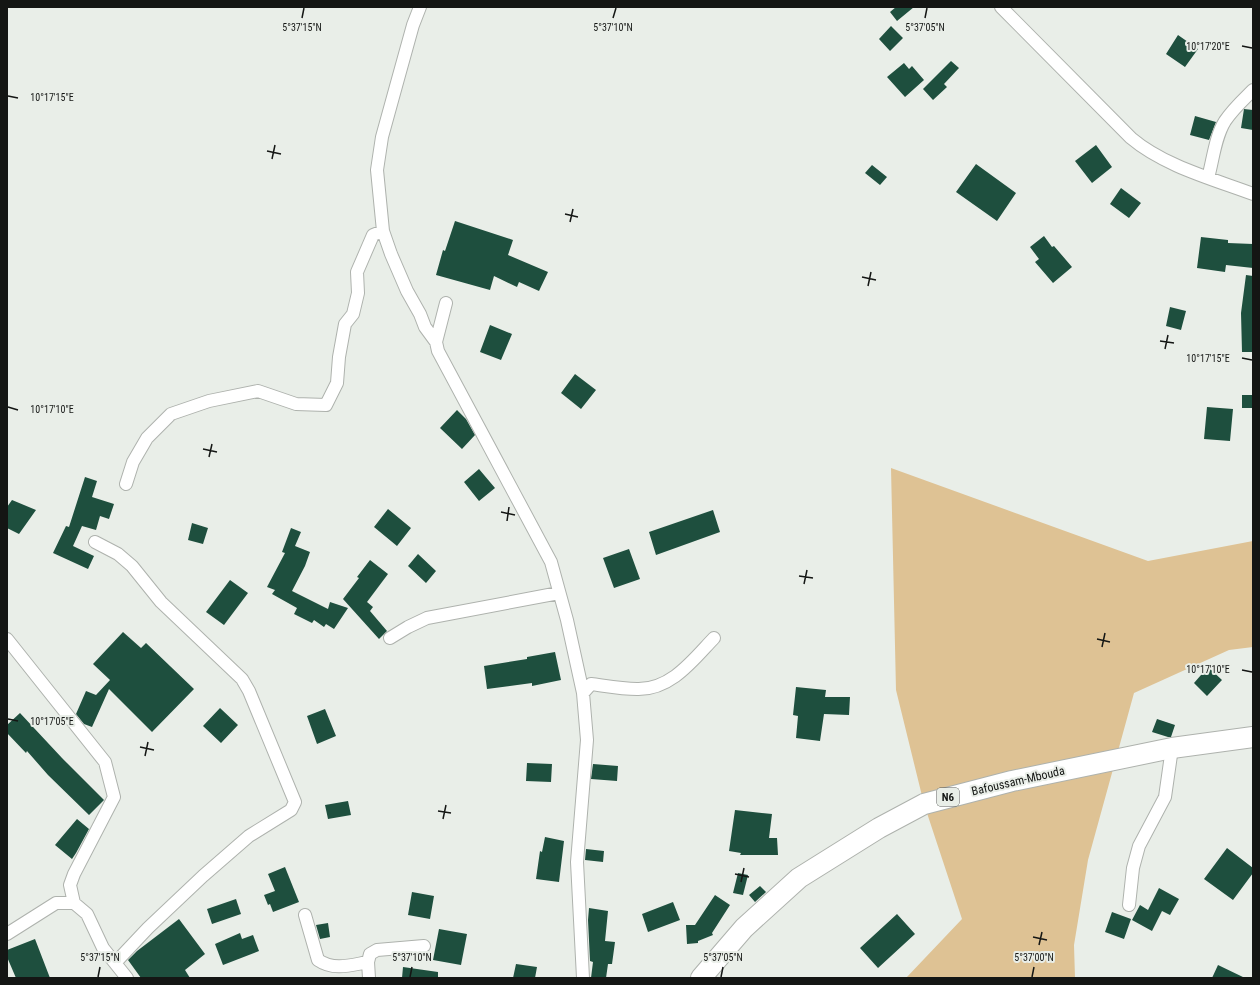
<svg xmlns="http://www.w3.org/2000/svg" width="1260" height="985" viewBox="0 0 1260 985" font-family="'Roboto Condensed',sans-serif">
<style>
.green{fill:#dec294}
.building{fill:#1e4f3e}
.lines{fill:none;stroke-linecap:round;stroke-linejoin:round}
.minor-casing{stroke:#aeb2ad;stroke-width:14}
.trunk-casing{stroke:#aeb2ad;stroke-width:22}
.minor{stroke:#fff;stroke-width:12}
.trunk{stroke:#fff;stroke-width:20}
.ticks{fill:none;stroke:#141614;stroke-width:1.5}
.labels{text-anchor:middle;dominant-baseline:central;stroke-width:4;stroke-linejoin:round;paint-order:stroke}
.shield{fill:#e9eee8;stroke:#545754;stroke-width:1}
.shield-label{font-size:11px;font-weight:bold;fill:#141614}
.street-label{font-size:12px;fill:#141614;stroke:#e9eee8}
.ticks-label{font-size:10px;text-anchor:middle;fill:#141614;stroke:#e9eee8;stroke-width:4;stroke-linejoin:round;paint-order:stroke}
</style>
<rect width="100%" height="100%" fill="#e9eee8"/>
<path class="green" d="M 891,468 L 1148,561 L 1253,541 L 1253,647 L 1229,650 L 1134,693 L 1088,860 L 1074,945 L 1075,978 L 906,978 L 962,919 L 924,804 L 896,690 Z"/>
<path class="building" d="M 896,7 L 914,7 L 897,21 L 890,12 Z
M 891,26 L 903,38 L 890,51 L 879,39 Z
M 1178,35 L 1198,49 L 1185,67 L 1166,54 Z
M 951,61 L 959,68 L 944,84 L 947,87 L 933,100 L 923,89 Z
M 904,63 L 909,69 L 912,66 L 924,80 L 905,97 L 887,77 Z
M 1244,109 L 1253,110 L 1253,130 L 1241,128 Z
M 1195,116 L 1216,122 L 1209,140 L 1190,135 Z
M 1096,145 L 1112,167 L 1092,183 L 1075,161 Z
M 976,164 L 1016,193 L 997,221 L 956,192 Z
M 872,165 L 887,177 L 880,185 L 865,173 Z
M 1121,188 L 1141,203 L 1129,218 L 1110,204 Z
M 455,221 L 513,240 L 508,255 L 548,272 L 539,291 L 519,282 L 517,287 L 494,276 L 490,290 L 436,275 L 443,250 L 445,251 Z
M 1044,236 L 1052,247 L 1054,246 L 1072,267 L 1053,283 L 1035,262 L 1039,259 L 1030,247 Z
M 1201,237 L 1228,240 L 1228,243 L 1253,244 L 1253,268 L 1226,265 L 1225,272 L 1197,268 Z
M 1246,275 L 1253,276 L 1253,352 L 1242,352 L 1241,313 Z
M 1170,307 L 1186,311 L 1181,330 L 1166,326 Z
M 490,325 L 512,334 L 501,360 L 480,352 Z
M 575,374 L 596,390 L 581,409 L 561,393 Z
M 1242,395 L 1253,395 L 1253,408 L 1242,408 Z
M 1207,407 L 1233,409 L 1230,441 L 1204,439 Z
M 457,410 L 466,419 L 475,435 L 462,449 L 440,428 Z
M 479,469 L 495,488 L 479,501 L 464,482 Z
M 85,477 L 97,481 L 92,497 L 114,504 L 109,519 L 100,516 L 96,530 L 82,526 L 73,546 L 94,556 L 88,569 L 53,553 L 66,526 L 69,527 Z
M 12,500 L 36,510 L 19,534 L 7,528 L 7,507 Z
M 388,509 L 411,528 L 397,546 L 374,527 Z
M 713,510 L 720,532 L 656,555 L 649,532 Z
M 192,523 L 208,528 L 203,544 L 188,540 Z
M 291,528 L 301,532 L 295,546 L 310,552 L 305,566 L 292,591 L 328,609 L 330,602 L 348,608 L 334,629 L 326,624 L 324,627 L 314,620 L 312,623 L 294,614 L 297,608 L 272,594 L 275,590 L 267,587 L 285,553 L 282,552 Z
M 629,549 L 640,579 L 614,588 L 603,558 Z
M 418,554 L 436,571 L 426,583 L 408,566 Z
M 370,560 L 388,574 L 367,602 L 373,607 L 370,611 L 387,631 L 379,639 L 343,599 L 359,578 L 357,577 Z
M 230,580 L 248,593 L 224,625 L 206,612 Z
M 123,632 L 141,648 L 146,643 L 194,689 L 152,732 L 109,689 L 92,727 L 84,724 L 76,714 L 86,691 L 96,695 L 110,680 L 93,664 Z
M 555,652 L 561,680 L 532,686 L 532,683 L 487,689 L 484,666 L 527,659 L 527,657 Z
M 1208,667 L 1222,680 L 1207,696 L 1194,683 Z
M 796,687 L 826,690 L 825,697 L 850,697 L 849,715 L 824,714 L 820,741 L 796,738 L 798,716 L 793,715 Z
M 220,708 L 238,725 L 221,743 L 203,726 Z
M 325,709 L 336,736 L 317,744 L 307,716 Z
M 20,713 L 62,758 L 104,800 L 89,815 L 48,775 L 27,751 L 26,753 L 7,733 L 7,725 Z
M 1157,719 L 1175,725 L 1171,737 L 1168,737 L 1152,732 Z
M 527,763 L 552,764 L 551,782 L 526,781 Z
M 593,764 L 618,766 L 617,781 L 591,779 Z
M 348,801 L 351,815 L 328,819 L 325,805 Z
M 735,810 L 772,814 L 769,838 L 777,838 L 778,855 L 740,855 L 741,853 L 729,851 Z
M 77,819 L 89,829 L 76,853 L 72,859 L 55,845 Z
M 545,837 L 564,841 L 559,882 L 536,879 L 540,851 L 542,852 Z
M 1227,848 L 1253,868 L 1253,873 L 1233,900 L 1204,879 Z
M 586,849 L 604,851 L 603,862 L 585,860 Z
M 285,867 L 299,902 L 273,912 L 270,904 L 268,905 L 264,895 L 275,891 L 268,874 Z
M 738,873 L 748,875 L 743,895 L 733,893 Z
M 760,886 L 766,892 L 755,902 L 749,895 Z
M 1159,888 L 1179,899 L 1170,915 L 1162,911 L 1152,931 L 1132,920 L 1140,905 L 1148,910 Z
M 412,892 L 434,896 L 430,919 L 408,915 Z
M 715,895 L 730,905 L 712,933 L 713,935 L 698,941 L 698,943 L 687,944 L 686,925 L 695,925 Z
M 236,899 L 241,914 L 212,924 L 207,909 Z
M 673,902 L 680,920 L 648,932 L 642,914 Z
M 589,908 L 608,911 L 605,941 L 615,942 L 612,964 L 608,964 L 606,978 L 591,978 L 593,962 L 590,961 L 588,920 Z
M 1112,912 L 1131,919 L 1124,939 L 1105,932 Z
M 897,914 L 915,934 L 878,968 L 860,948 Z
M 179,919 L 205,954 L 185,970 L 190,978 L 141,978 L 128,960 L 137,951 Z
M 328,923 L 330,937 L 320,939 L 316,925 Z
M 439,929 L 467,934 L 461,965 L 433,960 Z
M 240,933 L 242,939 L 253,935 L 259,951 L 223,965 L 215,944 Z
M 35,939 L 50,978 L 16,978 L 7,957 L 7,950 Z
M 516,964 L 537,967 L 535,978 L 513,978 Z
M 1218,965 L 1245,978 L 1212,978 Z
M 403,967 L 438,972 L 438,978 L 402,978 Z"/>
<g class="lines">
<defs>
<path id="minor" d="M 420,7 L 413,25 L 398,79 L 382,137 L 377,170 L 383,231 L 391,254 L 407,291 L 420,314 L 425,327 L 436,342
M 1001,7 L 1131,138 C 1164,166 1213,179 1253,194
M 1208,178 C 1213,160 1215,137 1225,121 C 1233,109 1243,100 1253,90
M 446,303 L 436,342 L 438,351 L 551,562 L 567,620 L 583,693 L 587,740 L 577,862 L 583,978
M 126,484 L 133,462 L 147,438 L 171,414 L 209,401 L 258,391 L 296,404 L 326,405 L 337,383 L 339,357 L 345,324 L 353,314 L 358,293 L 357,272 L 373,235 L 383,231
M 95,542 L 118,554 L 132,566 L 161,602 L 242,679 L 249,691 L 295,802 L 291,810 L 249,836 L 203,876 L 148,928 L 115,963
M 390,638 L 408,627 L 427,618 L 559,593
M 7,639 L 105,762 L 114,797 L 74,874 L 70,885 L 74,903
M 583,693 L 591,684 C 606,686 622,689 637,689 C 671,690 693,660 714,638
M 1129,905 L 1133,868 L 1139,846 L 1165,797 L 1172,748
M 305,915 L 318,960 C 334,971 351,965 368,962
M 7,934 L 56,903 L 74,903 L 87,914 L 103,948 L 127,978
M 369,978 L 368,962 L 370,954 L 377,950 L 424,946"/>
<path id="trunk" d="M 701,978 L 744,928 L 799,878 L 879,828 L 924,804 L 1012,781 L 1172,748 L 1253,737"/>
</defs>
<use href="#minor" class="minor-casing"/>
<use href="#trunk" class="trunk-casing"/>
<use href="#minor" class="minor"/>
<use href="#trunk" class="trunk"/>
</g>
<path class="ticks" d="M 302,18 L 304,8M 613,18 L 616,8M 925,18 L 927,8M 1242,46 L 1252,48M 8,96 L 18,98M 267,151 L 281,154M 272,159 L 275,145M 565,214 L 578,217M 570,222 L 573,209M 862,277 L 876,280M 868,286 L 871,272M 1160,341 L 1174,343M 1165,349 L 1168,335M 1242,358 L 1252,360M 8,407 L 18,410M 203,449 L 217,452M 209,457 L 212,444M 501,512 L 515,515M 507,521 L 509,507M 799,576 L 813,578M 804,584 L 807,570M 1097,639 L 1110,642M 1102,647 L 1105,633M 1242,670 L 1252,672M 8,719 L 18,721M 140,747 L 154,750M 145,756 L 148,742M 438,811 L 451,813M 443,819 L 446,805M 735,874 L 749,877M 741,882 L 744,868M 1033,937 L 1047,940M 1039,945 L 1042,932M 98,977 L 100,967M 410,977 L 412,967M 721,977 L 723,967M 1032,977 L 1034,967"/>
<g class="labels">
<rect class="shield" x="937" y="788" width="22" height="18" rx="3"/>
<g class="shield-label">
<text x="948" y="797">N6</text>
</g>
<g class="street-label">
<text transform="translate(1018 781) rotate(-13)">Bafoussam-Mbouda</text>
</g>
</g>
<g class="ticks-label">
<text x="302" y="31">5°37'15"N</text>
<text x="613" y="31">5°37'10"N</text>
<text x="925" y="31">5°37'05"N</text>
<text x="1208" y="50">10°17'20"E</text>
<text x="52" y="101">10°17'15"E</text>
<text x="1208" y="362">10°17'15"E</text>
<text x="52" y="413">10°17'10"E</text>
<text x="1208" y="673">10°17'10"E</text>
<text x="52" y="725">10°17'05"E</text>
<text x="100" y="961">5°37'15"N</text>
<text x="412" y="961">5°37'10"N</text>
<text x="723" y="961">5°37'05"N</text>
<text x="1034" y="961">5°37'00"N</text>
</g>
<rect width="1260" height="985" fill="none" stroke="#141614" stroke-width="16"/>
</svg>
